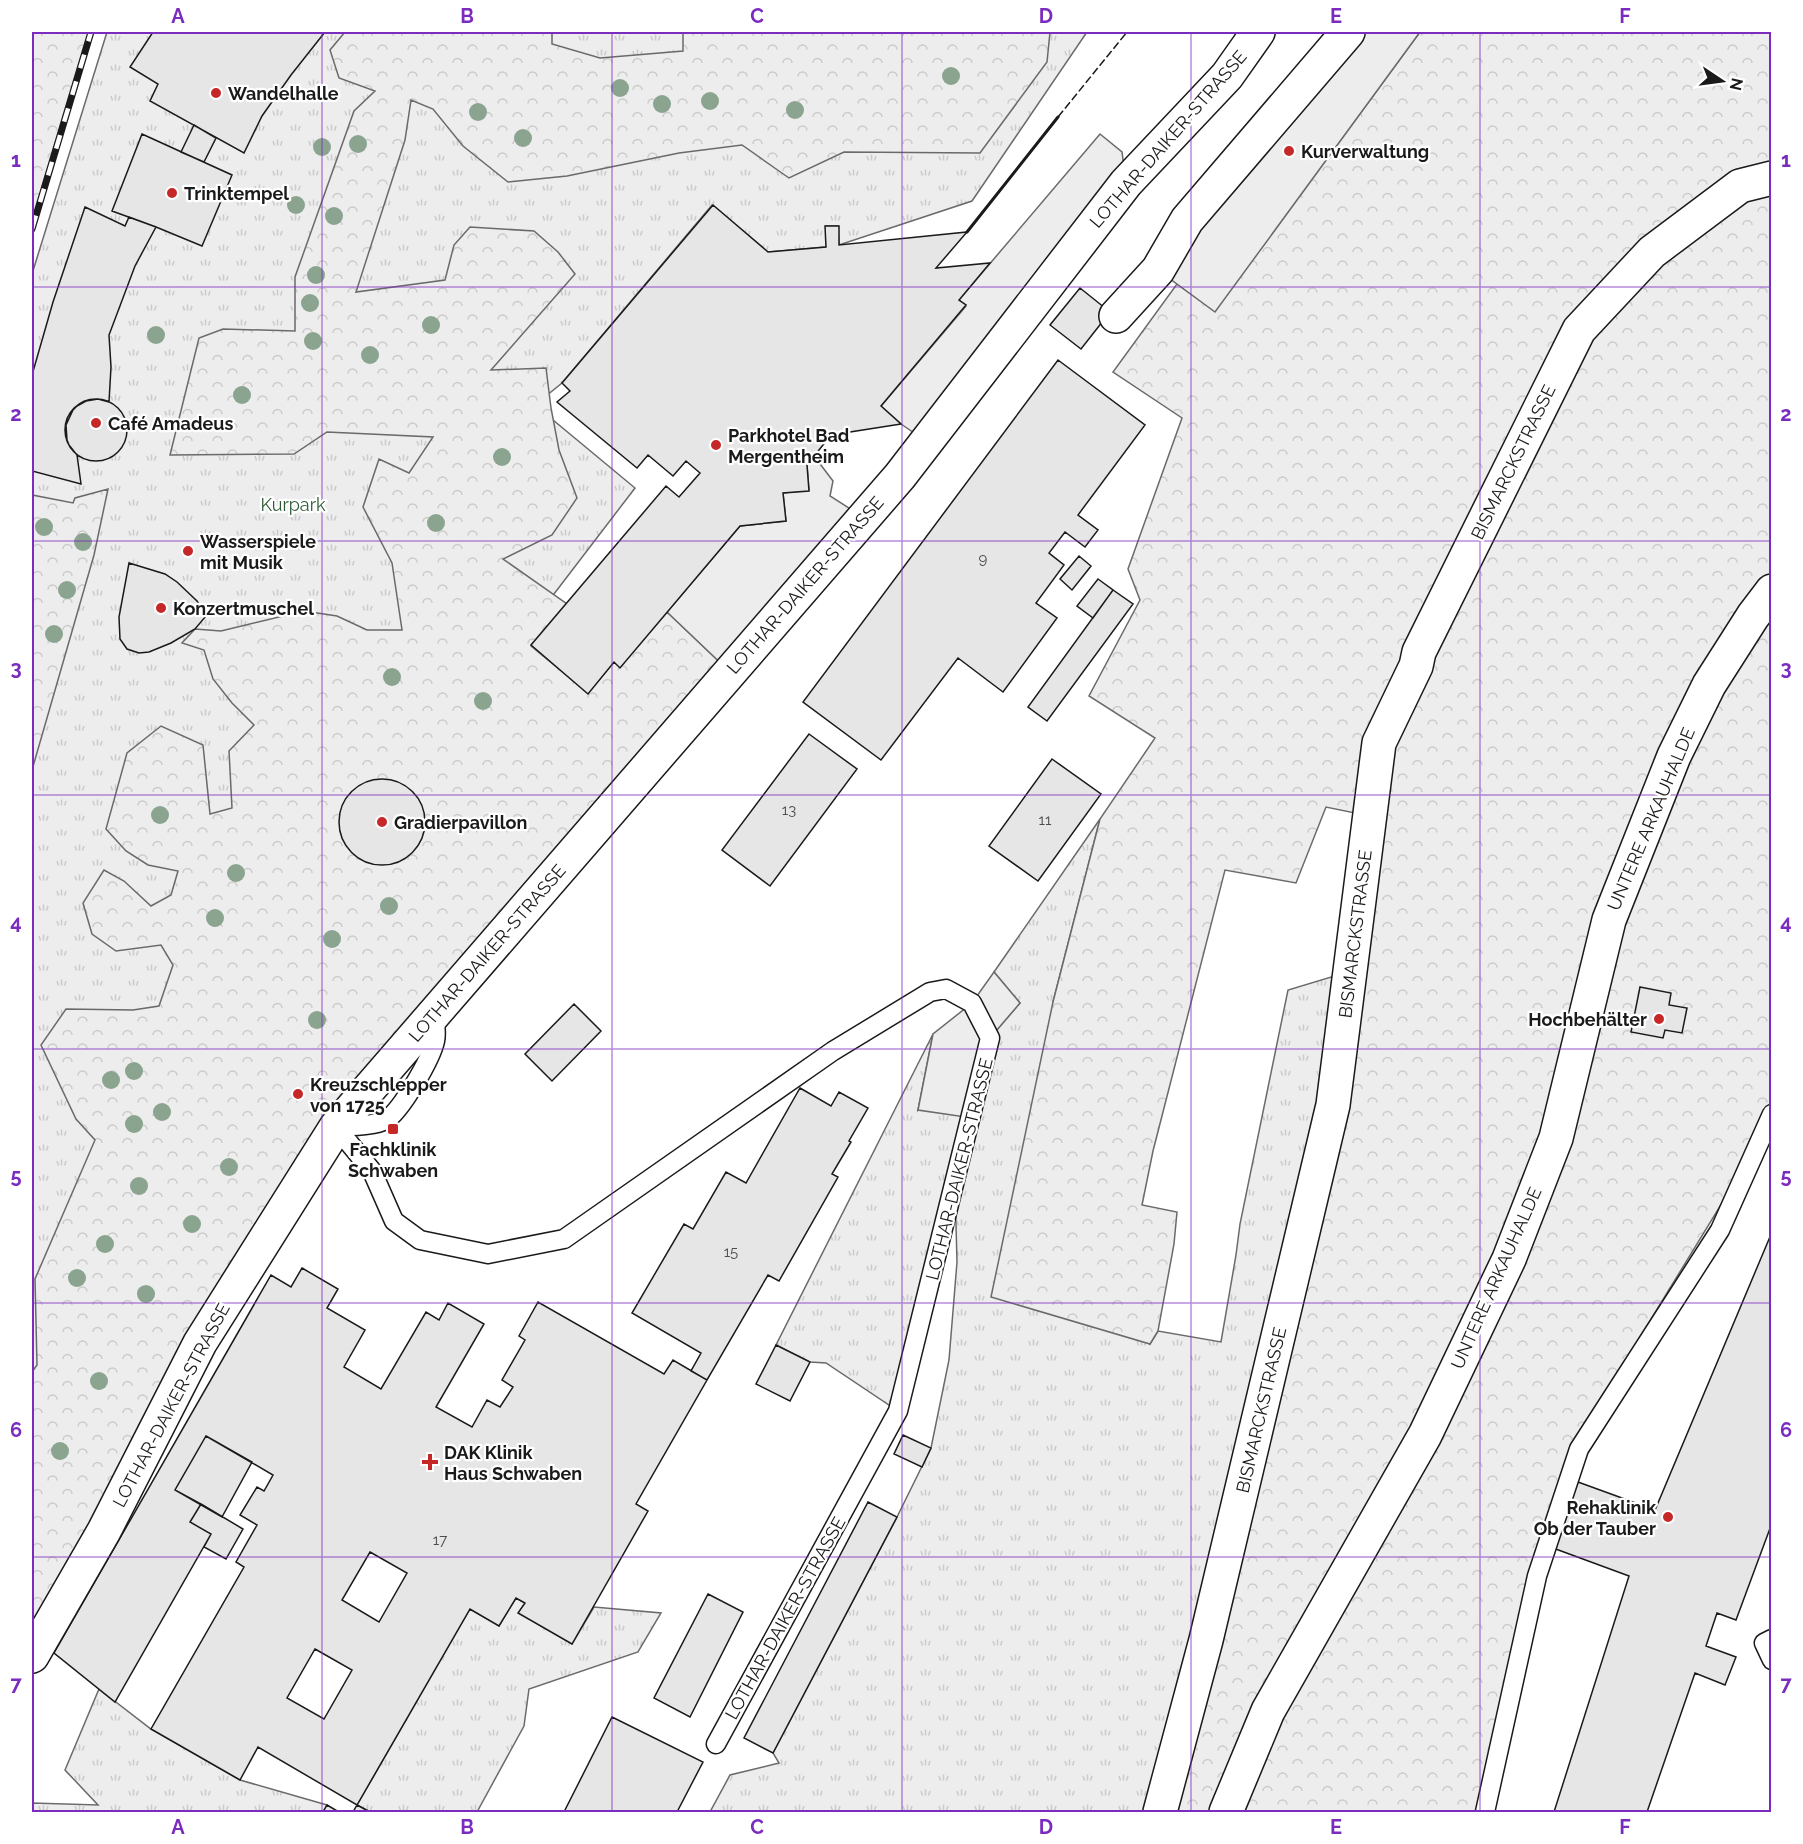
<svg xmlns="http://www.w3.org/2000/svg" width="1803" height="1844" viewBox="0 0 1803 1844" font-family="Raleway,sans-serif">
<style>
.grass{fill:url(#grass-tufts);stroke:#6a6a6a;stroke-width:1.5}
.forest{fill:url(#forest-crowns);stroke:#6a6a6a;stroke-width:1.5}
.built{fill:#ededed;stroke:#6a6a6a;stroke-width:1.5}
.building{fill:#e6e6e6;stroke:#1a1a1a;stroke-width:1.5;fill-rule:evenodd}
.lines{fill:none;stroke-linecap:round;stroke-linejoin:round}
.service-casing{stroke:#1a1a1a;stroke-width:21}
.minor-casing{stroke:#1a1a1a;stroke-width:36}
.tertiary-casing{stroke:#1a1a1a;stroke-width:36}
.service{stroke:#fff;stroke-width:18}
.minor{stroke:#fff;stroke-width:33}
.tertiary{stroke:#fff;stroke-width:33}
.rail-casing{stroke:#1a1a1a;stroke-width:7}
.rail{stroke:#fff;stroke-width:4.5;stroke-dasharray:14;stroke-linecap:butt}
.fence{stroke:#1a1a1a;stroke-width:1.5;stroke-dasharray:8 3;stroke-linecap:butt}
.wall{stroke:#1a1a1a;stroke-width:3}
.tree{fill:#8aa48f}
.grid{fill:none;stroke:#7b2cbf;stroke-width:1.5;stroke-opacity:0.55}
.poi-dot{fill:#c62828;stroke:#fff;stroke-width:2}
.labels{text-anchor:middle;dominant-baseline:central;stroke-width:4.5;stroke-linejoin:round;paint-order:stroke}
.number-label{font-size:15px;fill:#4d4d4d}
.poi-label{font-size:18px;font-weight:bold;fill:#1a1a1a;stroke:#fff;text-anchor:start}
.street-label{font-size:18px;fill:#1a1a1a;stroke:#fff}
.park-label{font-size:18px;fill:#2b5a34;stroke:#fff}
.neatline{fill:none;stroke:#7b2cbf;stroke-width:2}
.grid-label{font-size:20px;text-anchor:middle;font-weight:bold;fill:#7b2cbf}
</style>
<defs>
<pattern id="grass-tufts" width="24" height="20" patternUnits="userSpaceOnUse" patternTransform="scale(1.5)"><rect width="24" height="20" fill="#ededed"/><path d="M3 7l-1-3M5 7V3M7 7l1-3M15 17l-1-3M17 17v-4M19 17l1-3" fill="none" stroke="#cbcbcb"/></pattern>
<pattern id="forest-crowns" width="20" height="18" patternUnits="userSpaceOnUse" patternTransform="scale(1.5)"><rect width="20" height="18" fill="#ededed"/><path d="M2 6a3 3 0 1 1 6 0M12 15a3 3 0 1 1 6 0" fill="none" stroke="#cbcbcb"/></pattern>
</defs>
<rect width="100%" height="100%" fill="#fff"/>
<path class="grass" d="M 107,32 L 1087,32 L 972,201 L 839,245 L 838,226 L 826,226 L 826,247 L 768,252 L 712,205 L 562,383 L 535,405 L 635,488 L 515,645 L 32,1561 L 32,274 Z
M 1100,819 L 1053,1002 L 1150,1344 L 1158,1331 L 1221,1342 L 1236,1255 L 1240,1224 L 1288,990 L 1351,971 L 1160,1812 L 710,1812 L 730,1775 L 779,1763 L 773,1753 L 897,1517 L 931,1448 L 949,1360 L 957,1262 L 955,1188 L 898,1411 L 826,1363 L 810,1362 L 776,1345 L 933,1034 L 918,1110 L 990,1038 L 1020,1003 L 994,972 Z
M 516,1598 L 525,1603 L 519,1613 L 572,1644 L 594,1607 L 661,1613 L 638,1652 L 529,1689 L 524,1726 L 477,1812 L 370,1812 L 357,1805 L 470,1609 L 499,1626 Z
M 99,1689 L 151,1729 L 240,1780 L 327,1805 L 323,1812 L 32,1812 L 32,1803 L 98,1805 L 65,1770 Z"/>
<path class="forest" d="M 32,32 L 91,32 L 32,229 Z
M 345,32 L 552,32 L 552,44 L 600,58 L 683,51 L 683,32 L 1050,32 L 1047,62 L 980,153 L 844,152 L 789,178 L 742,145 L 679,153 L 567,176 L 508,182 L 463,146 L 433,109 L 411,100 L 405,140 L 356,292 L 445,280 L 454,245 L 470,227 L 534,231 L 558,252 L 575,274 L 491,370 L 546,368 L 551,408 L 559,450 L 577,498 L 552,535 L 503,559 L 567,604 L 531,646 L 588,693 L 614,662 L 620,667 L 667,612 L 730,672 L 336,1127 L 32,1656 L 32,1372 L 37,1365 L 35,1279 L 95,1140 L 76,1119 L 41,1045 L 66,1009 L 133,1010 L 159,1006 L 173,965 L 161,945 L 116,951 L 92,934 L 83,903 L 104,870 L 124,881 L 151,906 L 171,895 L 178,871 L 148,865 L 126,851 L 106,829 L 127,753 L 161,726 L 203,745 L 210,814 L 232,808 L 229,751 L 254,725 L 232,703 L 213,679 L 204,650 L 182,643 L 195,629 L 221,631 L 304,611 L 337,616 L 367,630 L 402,630 L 392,563 L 363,507 L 379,459 L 409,473 L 433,437 L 327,432 L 294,454 L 170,455 L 199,338 L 223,329 L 295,331 L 295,277 L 354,111 L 375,91 L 339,78 L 330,50 Z
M 1420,32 L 1771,32 L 1771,1123 L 1577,1440 L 1482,1812 L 1160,1812 L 1333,1105 L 1370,816 L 1326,807 L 1296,883 L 1225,870 L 1153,1151 L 1142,1205 L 1177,1212 L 1174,1244 L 1158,1331 L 1150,1344 L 991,1297 L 1053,1002 L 1100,819 L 1155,738 L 1089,696 L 1140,600 L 1128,569 L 1182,418 L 1113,372 L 1177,284 L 1215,311 Z
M 108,489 L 94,555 L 32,770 L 32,495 L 73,503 L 75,498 Z"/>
<path class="built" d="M 1334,32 L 1420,32 L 1215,312 L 1158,270 Z
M 1100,134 L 1122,152 L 1126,183 L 926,441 L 901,424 L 881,406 L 966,306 L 959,300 Z
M 814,456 L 833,481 L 830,496 L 863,517 L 730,672 L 667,612 L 740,526 L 786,521 L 783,493 L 809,490 L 807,465 Z
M 994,972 L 1020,1003 L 990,1038 L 972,1118 L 918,1110 L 933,1034 L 972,1003 Z"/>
<path class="building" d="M 153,32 L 325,32 L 291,75 L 262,116 L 244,153 L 150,101 L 158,84 L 130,67 Z
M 194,125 L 216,138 L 204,162 L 181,152 Z
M 142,134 L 232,175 L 202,246 L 156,227 L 112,211 Z
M 713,205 L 768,252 L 826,247 L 825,226 L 839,226 L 839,245 L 967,232 L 936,268 L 990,263 L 959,300 L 966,305 L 881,406 L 901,424 L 831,435 L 807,465 L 809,491 L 783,493 L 786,521 L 740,526 L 620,668 L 614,662 L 588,694 L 531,645 L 666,486 L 679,497 L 700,473 L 686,461 L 673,476 L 648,455 L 637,468 L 557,402 L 570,391 L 562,383 Z
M 85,207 L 125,226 L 129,217 L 156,227 L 135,266 L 109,335 L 111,367 L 109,402 L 98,399 L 86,401 L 77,406 L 73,410 L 66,425 L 67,440 L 69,445 L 77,455 L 81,484 L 32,471 L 32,375 L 53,302 Z
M 1080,288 L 1110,312 L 1081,349 L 1050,325 Z
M 1058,360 L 1145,425 L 1078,515 L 1098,530 L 1085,547 L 1065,532 L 1049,553 L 1064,565 L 1036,603 L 1057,618 L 1003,692 L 958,658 L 881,760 L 803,702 Z
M65 430a31 31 0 1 1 62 0a31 31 0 1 1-62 0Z
M 1079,556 L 1091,566 L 1072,590 L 1060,579 Z
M 129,563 L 165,574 L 177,582 L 197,601 L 206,616 L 195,629 L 171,643 L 149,652 L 139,653 L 127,649 L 120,639 L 119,617 Z
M 1098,579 L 1113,590 L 1093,618 L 1077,606 Z
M 1113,590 L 1133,604 L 1047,721 L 1028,707 Z
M 809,734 L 857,769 L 770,886 L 722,850 Z
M 1052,759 L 1101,794 L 1038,881 L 989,846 Z
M339 822a43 43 0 1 1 86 0a43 43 0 1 1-86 0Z
M 1640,987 L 1671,993 L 1669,1005 L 1687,1008 L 1682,1033 L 1665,1030 L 1663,1038 L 1631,1032 Z
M 574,1004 L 601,1031 L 552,1081 L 525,1054 Z
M 800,1088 L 831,1106 L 839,1092 L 868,1108 L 849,1141 L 851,1142 L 832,1174 L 838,1177 L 779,1281 L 768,1275 L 707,1380 L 691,1371 L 701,1353 L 632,1313 L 684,1224 L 693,1229 L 726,1172 L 746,1183 Z
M 1772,1232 L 1772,1523 L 1736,1620 L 1717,1613 L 1706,1646 L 1736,1657 L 1725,1685 L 1695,1673 L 1647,1812 L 1554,1812 L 1629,1576 L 1553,1548 L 1578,1482 L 1655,1510 Z
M 302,1268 L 338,1289 L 327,1308 L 365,1330 L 344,1367 L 381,1389 L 426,1312 L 439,1320 L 448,1303 L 484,1324 L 436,1407 L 472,1427 L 487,1400 L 500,1407 L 513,1387 L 502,1380 L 525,1340 L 519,1336 L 538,1302 L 664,1374 L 673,1360 L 707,1380 L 636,1504 L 648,1511 L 572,1644 L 518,1613 L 525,1603 L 516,1598 L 499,1626 L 470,1609 L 357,1805 L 258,1747 L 240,1780 L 151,1729 L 244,1567 L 236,1562 L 257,1525 L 240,1515 L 257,1487 L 264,1491 L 273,1475 L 206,1436 L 175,1490 L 201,1504 L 190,1522 L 211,1534 L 115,1702 L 54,1653 L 271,1275 L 291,1287 ZM 370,1552 L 407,1573 L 379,1622 L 342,1600 ZM 315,1649 L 352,1670 L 324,1719 L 287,1698 Z
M 776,1345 L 810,1362 L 790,1401 L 756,1384 Z
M 903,1435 L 931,1448 L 922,1467 L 894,1454 Z
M 206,1436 L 252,1462 L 222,1517 L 175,1490 Z
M 868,1502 L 897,1517 L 773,1753 L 744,1738 Z
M 201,1504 L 243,1529 L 226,1559 L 204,1547 L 211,1534 L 190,1522 Z
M 708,1594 L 743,1612 L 690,1717 L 654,1698 Z
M 612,1717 L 703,1762 L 677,1812 L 564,1812 Z
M 327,1805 L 339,1812 L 323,1812 Z
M 357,1805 L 370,1812 L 353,1812 Z"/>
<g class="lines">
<defs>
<path id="service" d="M 336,1127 L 372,1171 L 394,1221 L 420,1240 L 488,1254 L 564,1239 L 833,1051 L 930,992 L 946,989 L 972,1003 L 990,1038 L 898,1411 L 716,1744
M 336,1127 C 350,1126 374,1126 386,1120 C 401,1111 431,1059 435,1041 C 437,1032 435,1023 434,1014
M 1772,1639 L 1764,1643 L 1772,1660
M 1485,1812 L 1537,1576 L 1579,1449 L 1720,1230 L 1772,1114"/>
<path id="minor" d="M 1116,316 L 1158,270 L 1187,220 L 1348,32
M 32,1656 L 104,1531 L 200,1343 L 336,1127 L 900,476 L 1126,183 L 1227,76 L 1258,32
M 1226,1812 L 1268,1711 L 1425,1435 L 1509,1259 L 1556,1138 L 1609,920 L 1674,756 L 1709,685 L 1753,616 L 1772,591"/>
<path id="tertiary" d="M 1160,1812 L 1206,1640 L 1333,1105 L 1379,743 L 1416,666 L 1419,652 L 1579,330 L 1652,252 L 1740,186 L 1772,178"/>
</defs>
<use href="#service" class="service-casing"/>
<use href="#minor" class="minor-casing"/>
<use href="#tertiary" class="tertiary-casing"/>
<use href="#service" class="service"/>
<use href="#minor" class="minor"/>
<use href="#tertiary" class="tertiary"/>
<defs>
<path id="rail" d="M 32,229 L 91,32"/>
</defs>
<use href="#rail" class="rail-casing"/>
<use href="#rail" class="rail"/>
<path class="fence" d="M 1058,117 L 1127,32"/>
<path class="wall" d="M 967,232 L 1058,117"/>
</g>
<g class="tree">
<circle cx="951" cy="76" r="9"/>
<circle cx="620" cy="88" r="9"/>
<circle cx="710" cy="101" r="9"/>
<circle cx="662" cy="104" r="9"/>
<circle cx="795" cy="110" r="9"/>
<circle cx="478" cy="112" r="9"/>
<circle cx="523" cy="138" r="9"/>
<circle cx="358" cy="144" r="9"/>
<circle cx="322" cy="147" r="9"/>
<circle cx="296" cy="205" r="9"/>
<circle cx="334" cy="216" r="9"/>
<circle cx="316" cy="275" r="9"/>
<circle cx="310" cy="303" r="9"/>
<circle cx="431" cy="325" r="9"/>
<circle cx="156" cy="335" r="9"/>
<circle cx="313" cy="341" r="9"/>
<circle cx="370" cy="355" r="9"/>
<circle cx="242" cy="395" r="9"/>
<circle cx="502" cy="457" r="9"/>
<circle cx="436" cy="523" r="9"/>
<circle cx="44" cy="527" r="9"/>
<circle cx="83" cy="542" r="9"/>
<circle cx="67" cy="590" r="9"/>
<circle cx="54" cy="634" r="9"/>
<circle cx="392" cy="677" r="9"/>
<circle cx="483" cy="701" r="9"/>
<circle cx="160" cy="815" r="9"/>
<circle cx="236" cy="873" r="9"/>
<circle cx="389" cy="906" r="9"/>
<circle cx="215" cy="918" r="9"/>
<circle cx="332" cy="939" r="9"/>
<circle cx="317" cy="1020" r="9"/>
<circle cx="134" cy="1071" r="9"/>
<circle cx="111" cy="1080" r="9"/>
<circle cx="162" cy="1112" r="9"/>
<circle cx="134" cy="1124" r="9"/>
<circle cx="229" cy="1167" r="9"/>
<circle cx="139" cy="1186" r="9"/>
<circle cx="192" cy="1224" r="9"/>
<circle cx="105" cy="1244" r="9"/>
<circle cx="77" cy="1278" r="9"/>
<circle cx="146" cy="1294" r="9"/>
<circle cx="99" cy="1381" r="9"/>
<circle cx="60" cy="1451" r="9"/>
</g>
<path class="grid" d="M 322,32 L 322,1812M 612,32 L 612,1812M 902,32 L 902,1812M 1191,32 L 1191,1812M 1480,32 L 1480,1812M 32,287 L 1772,287M 32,541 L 1772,541M 32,795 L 1772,795M 32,1049 L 1772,1049M 32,1303 L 1772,1303M 32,1557 L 1772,1557"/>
<g class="poi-dot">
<circle cx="216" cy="93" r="6"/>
<circle cx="1289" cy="151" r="6"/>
<circle cx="172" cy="193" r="6"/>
<circle cx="96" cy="423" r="6"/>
<circle cx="716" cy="445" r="6"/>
<circle cx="188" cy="551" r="6"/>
<circle cx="161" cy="608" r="6"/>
<circle cx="382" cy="822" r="6"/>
<circle cx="1659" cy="1019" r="6"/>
<circle cx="298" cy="1094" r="6"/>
<rect x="387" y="1123" width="12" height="12" rx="3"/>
<path d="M427 1453h6v6h6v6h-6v6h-6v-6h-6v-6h6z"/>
<circle cx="1668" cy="1517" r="6"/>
</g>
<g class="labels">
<g class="number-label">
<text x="983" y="559">9</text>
<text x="789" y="810">13</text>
<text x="1045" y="820">11</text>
<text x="731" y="1252">15</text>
<text x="440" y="1540">17</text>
</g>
<g class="poi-label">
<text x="228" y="93">Wandelhalle</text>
<text x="1301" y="151">Kurverwaltung</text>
<text x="184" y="193">Trinktempel</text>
<text x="108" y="423">Café Amadeus</text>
<text x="728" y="435">Parkhotel Bad<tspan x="728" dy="21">Mergentheim</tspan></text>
<text x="200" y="541">Wasserspiele<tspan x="200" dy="21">mit Musik</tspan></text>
<text x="173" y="608">Konzertmuschel</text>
<text x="394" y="822">Gradierpavillon</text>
<text x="1647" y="1019" text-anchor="end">Hochbehälter</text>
<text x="310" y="1084">Kreuzschlepper<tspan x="310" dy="21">von 1725</tspan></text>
<text x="393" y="1149" text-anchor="middle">Fachklinik<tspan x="393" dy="21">Schwaben</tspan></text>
<text x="444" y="1452">DAK Klinik<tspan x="444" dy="21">Haus Schwaben</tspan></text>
<text x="1656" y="1507" text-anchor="end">Rehaklinik<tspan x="1656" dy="21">Ob der Tauber</tspan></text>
</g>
<g class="street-label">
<text transform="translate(1168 139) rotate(-49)">LOTHAR-DAIKER-STRASSE</text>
<text transform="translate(1513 462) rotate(-64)">BISMARCKSTRASSE</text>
<text transform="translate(805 585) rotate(-49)">LOTHAR-DAIKER-STRASSE</text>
<text transform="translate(1651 819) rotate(-67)">UNTERE ARKAUHALDE</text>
<text transform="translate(1355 934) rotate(-83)">BISMARCKSTRASSE</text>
<text transform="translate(487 953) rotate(-49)">LOTHAR-DAIKER-STRASSE</text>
<text transform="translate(959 1169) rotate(-76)">LOTHAR-DAIKER-STRASSE</text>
<text transform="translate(1496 1278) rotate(-66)">UNTERE ARKAUHALDE</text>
<text transform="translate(171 1405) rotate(-62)">LOTHAR-DAIKER-STRASSE</text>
<text transform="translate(1261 1410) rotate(-77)">BISMARCKSTRASSE</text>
<text transform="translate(785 1618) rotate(-61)">LOTHAR-DAIKER-STRASSE</text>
</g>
<g class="park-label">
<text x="293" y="504">Kurpark</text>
</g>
</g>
<rect width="1803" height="1844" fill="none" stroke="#ffffff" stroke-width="66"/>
<g transform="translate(1722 81) rotate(103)" stroke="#ffffff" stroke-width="4.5" paint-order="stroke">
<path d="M0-4.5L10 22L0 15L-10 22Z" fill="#1a1a1a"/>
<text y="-9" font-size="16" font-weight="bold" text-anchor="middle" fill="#1a1a1a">N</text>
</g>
<rect x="33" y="33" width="1737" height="1778" class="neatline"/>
<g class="grid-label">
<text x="178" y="23">A</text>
<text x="467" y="23">B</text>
<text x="757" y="23">C</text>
<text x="1046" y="23">D</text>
<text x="1336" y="23">E</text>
<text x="1625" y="23">F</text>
<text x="16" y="167">1</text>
<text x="1786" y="167">1</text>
<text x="16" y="421">2</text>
<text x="1786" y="421">2</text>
<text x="16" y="675">3</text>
<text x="1786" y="675">3</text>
<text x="16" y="929">4</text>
<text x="1786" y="929">4</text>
<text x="16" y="1183">5</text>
<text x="1786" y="1183">5</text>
<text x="16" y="1437">6</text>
<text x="1786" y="1437">6</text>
<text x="16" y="1691">7</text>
<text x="1786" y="1691">7</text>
<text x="178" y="1834">A</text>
<text x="467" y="1834">B</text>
<text x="757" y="1834">C</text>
<text x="1046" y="1834">D</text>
<text x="1336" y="1834">E</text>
<text x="1625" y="1834">F</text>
</g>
</svg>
